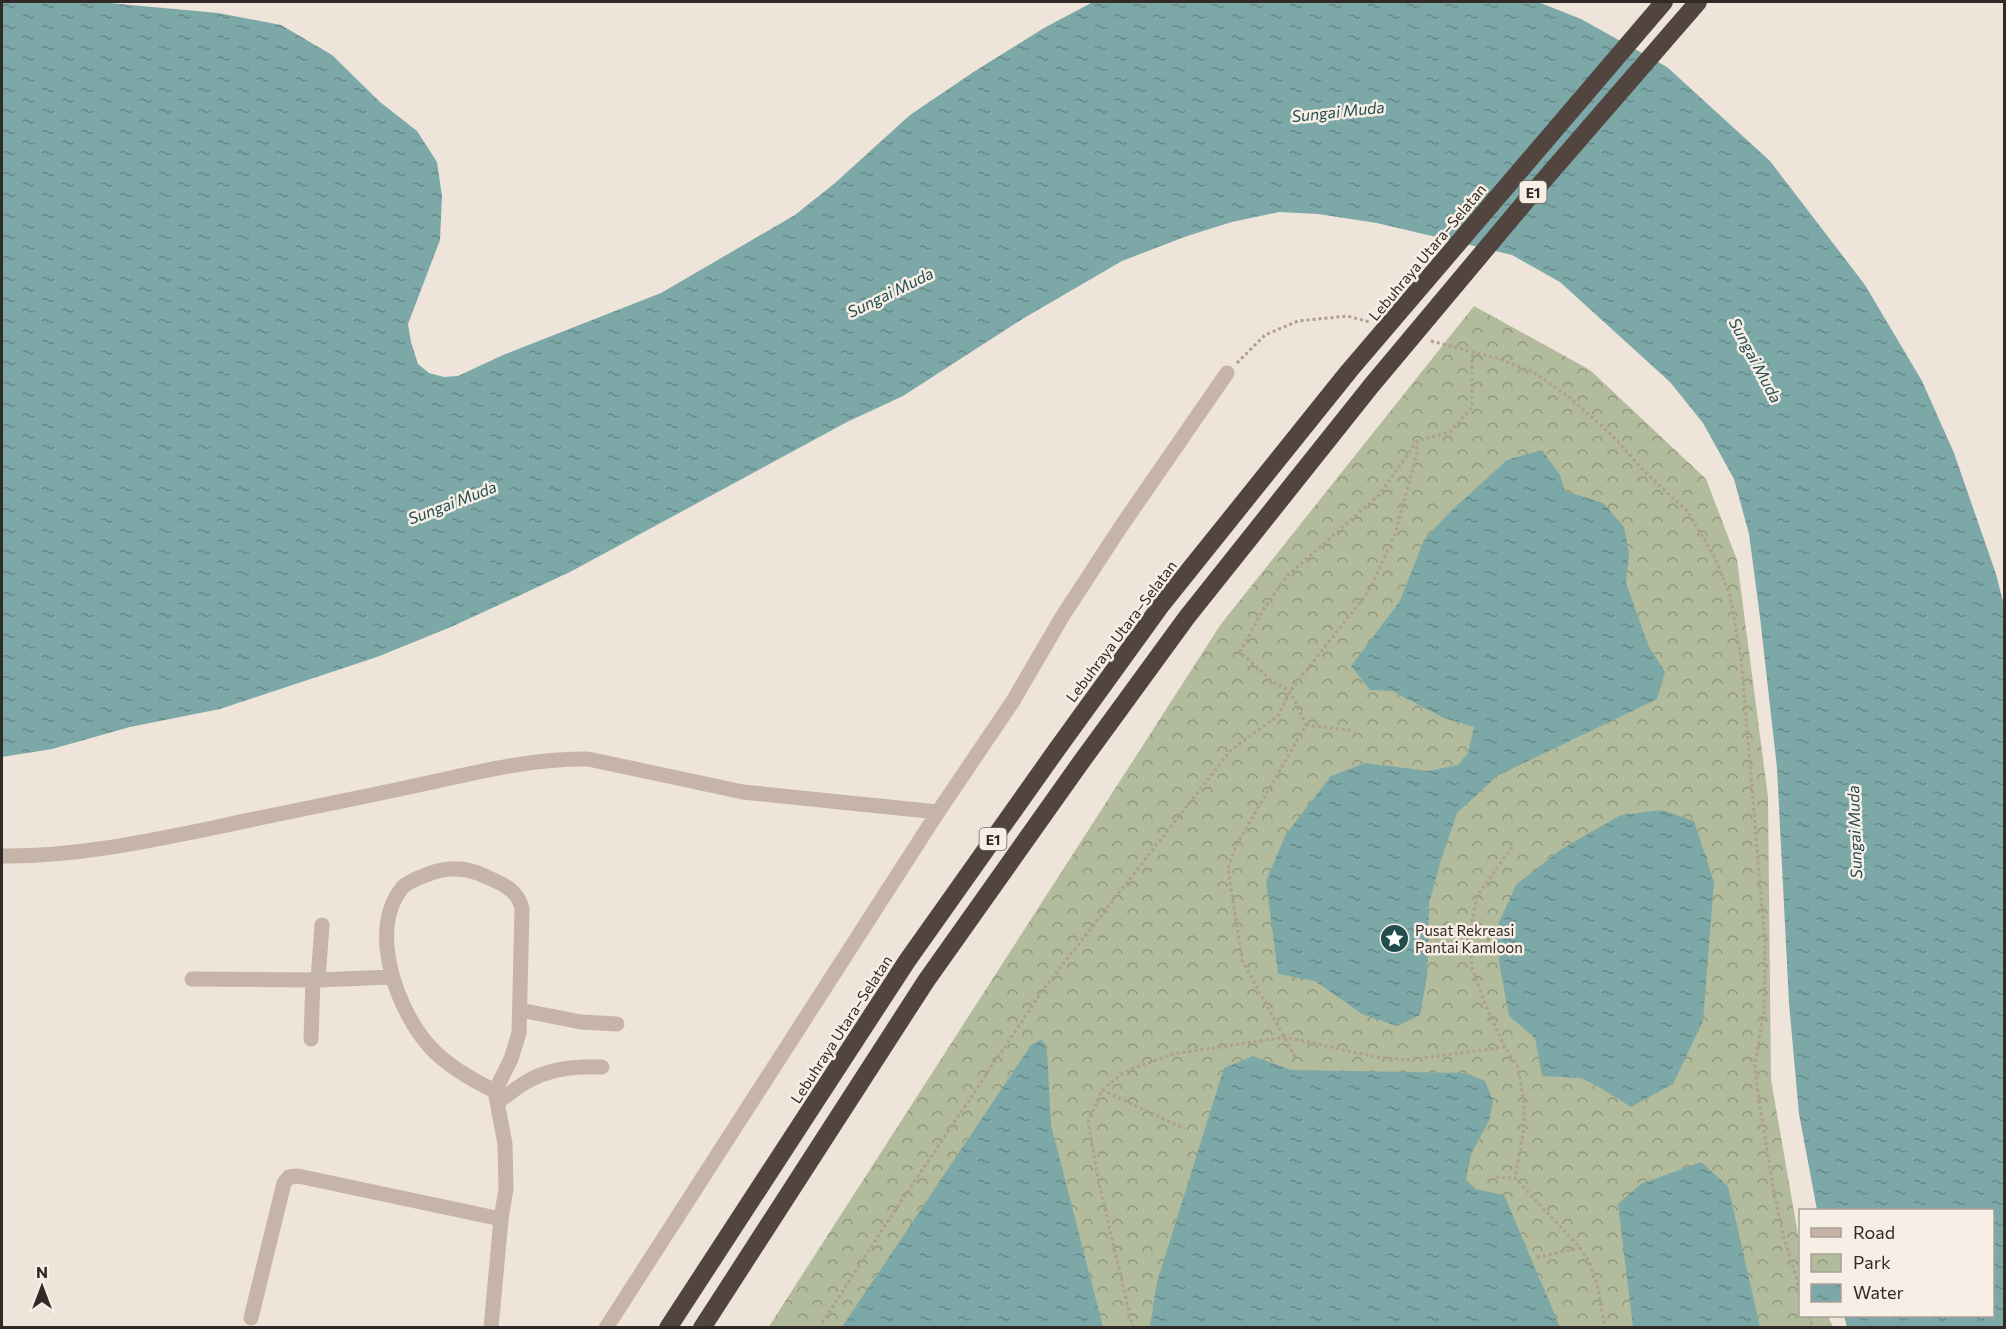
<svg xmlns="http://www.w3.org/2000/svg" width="2006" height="1329" viewBox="0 0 2006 1329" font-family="Commissioner,sans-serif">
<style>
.park{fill:url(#park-crowns)}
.water{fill:url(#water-ripples)}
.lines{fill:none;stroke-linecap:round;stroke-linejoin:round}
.path{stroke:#b09e91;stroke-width:3;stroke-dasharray:3 3;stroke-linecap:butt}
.minor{stroke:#c5b4a7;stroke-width:15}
.highway{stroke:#52443f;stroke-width:18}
.labels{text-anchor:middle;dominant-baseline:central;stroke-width:5;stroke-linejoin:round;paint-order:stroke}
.shield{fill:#f7eee5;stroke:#6d6560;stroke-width:1.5}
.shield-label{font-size:14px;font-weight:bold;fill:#322a27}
.street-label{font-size:15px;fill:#322a27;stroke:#f7eee5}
.poi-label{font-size:15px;fill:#322a27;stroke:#f7eee5;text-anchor:start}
.water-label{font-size:16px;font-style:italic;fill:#214d4f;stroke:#f7eee5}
</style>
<defs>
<pattern id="park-crowns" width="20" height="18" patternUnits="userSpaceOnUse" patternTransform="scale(1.5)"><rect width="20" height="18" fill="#b2bb9b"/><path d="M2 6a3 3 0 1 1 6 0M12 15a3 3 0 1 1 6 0" fill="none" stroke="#91987e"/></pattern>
<pattern id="water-ripples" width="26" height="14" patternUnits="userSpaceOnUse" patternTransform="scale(1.5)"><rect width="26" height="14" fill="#7ca8a8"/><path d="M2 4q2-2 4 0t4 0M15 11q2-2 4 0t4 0" fill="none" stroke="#668989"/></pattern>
</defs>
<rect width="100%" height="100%" fill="#eee4d9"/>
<path class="park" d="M 1474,306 L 1590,370 L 1706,479 L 1737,560 L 1768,797 L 1771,1080 L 1800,1246 L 1800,1316 L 1828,1316 L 1833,1327 L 768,1328 L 1221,624 Z"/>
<path class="water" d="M 2,2 L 98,2 L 218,13 L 281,25 L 332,55 L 380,102 L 417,131 L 437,162 L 442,196 L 440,240 L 408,324 L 411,342 L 418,364 L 429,373 L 444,377 L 458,376 L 503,355 L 661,293 L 795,215 L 835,183 L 910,115 L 975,71 L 1044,28 L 1093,2 L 1538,2 L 1581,19 L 1667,67 L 1770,161 L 1865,285 L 1922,381 L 1954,453 L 1996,574 L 2004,606 L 2004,1327 L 1847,1327 L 1844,1316 L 1992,1316 L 1992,1210 L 1817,1210 L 1799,1114 L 1789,1003 L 1777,768 L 1760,617 L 1749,534 L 1734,479 L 1703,423 L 1670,382 L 1560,282 L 1512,255 L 1377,223 L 1318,214 L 1279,212 L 1232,222 L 1187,236 L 1122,261 L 1024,318 L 903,396 L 847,422 L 570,572 L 451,627 L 377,657 L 220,709 L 130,727 L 52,749 L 2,757 Z
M 1542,450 L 1560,475 L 1565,491 L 1603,503 L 1624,527 L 1629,553 L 1626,583 L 1648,645 L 1665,672 L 1657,699 L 1497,776 L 1457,813 L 1441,860 L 1429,903 L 1427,976 L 1420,1015 L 1397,1026 L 1362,1014 L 1315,981 L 1278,974 L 1266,881 L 1286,834 L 1331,776 L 1365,763 L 1429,771 L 1458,765 L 1468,753 L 1474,727 L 1444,718 L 1392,691 L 1370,690 L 1351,666 L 1400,601 L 1424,540 L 1450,512 L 1507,460 Z
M 1662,810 L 1694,821 L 1714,882 L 1703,1021 L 1673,1084 L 1631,1107 L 1599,1087 L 1581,1078 L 1542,1076 L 1535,1038 L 1509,1016 L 1500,967 L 1496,929 L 1516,885 L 1560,850 L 1621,815 Z
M 1042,1039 L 1047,1051 L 1051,1125 L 1103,1327 L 842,1327 L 1031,1045 Z
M 1253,1056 L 1291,1070 L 1466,1073 L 1485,1081 L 1493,1101 L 1489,1121 L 1471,1154 L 1466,1180 L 1476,1189 L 1504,1195 L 1560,1327 L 1150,1327 L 1157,1282 L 1224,1068 Z
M 1701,1162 L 1728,1186 L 1760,1327 L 1633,1327 L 1618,1204 L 1641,1184 Z"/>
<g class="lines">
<path class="path" d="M 1431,341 L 1500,359 L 1535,373 L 1569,397 L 1613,436 L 1644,471 L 1688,512 L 1714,556 L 1730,595 L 1741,658 L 1765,943 L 1764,1010 L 1755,1065 L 1757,1087 L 1774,1193 L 1783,1234 L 1800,1291
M 1237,363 L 1265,335 L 1298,321 L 1347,316 L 1370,322
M 1306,725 L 1354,731
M 1512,847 L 1477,896 L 1470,931 L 1472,968 L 1486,1007 L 1505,1047 L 1518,1067 L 1524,1103 L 1524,1129 L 1515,1178 L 1580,1248 L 1589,1261 L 1597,1284 L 1605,1328
M 1295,1057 L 1242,960 L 1228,868 L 1236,846 L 1306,725 L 1290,691 L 1273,682 L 1240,652 L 1263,610 L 1287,576 L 1379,495 L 1417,441 L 1450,432 L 1472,407 L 1472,353
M 1102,1090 L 1185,1129
M 1496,1177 L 1515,1178
M 1537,1257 L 1580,1248
M 1809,1316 L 1813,1328
M 819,1328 L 882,1230 L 1045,987 L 1231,750 L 1279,715 L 1290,691 L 1369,591 L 1395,534 L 1417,454 L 1417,441
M 1133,1328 L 1099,1183 L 1088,1122 L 1102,1090 L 1124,1072 L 1173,1054 L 1286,1037 L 1376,1057 L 1408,1060 L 1505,1047"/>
<path class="minor" d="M 2,856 C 76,857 149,841 222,826 C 286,812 350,800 414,786 C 471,774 529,758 588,759 L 743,792 L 938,812
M 192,979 L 318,980 L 391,977
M 318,980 L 322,925
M 520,1010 L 581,1022 L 617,1024
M 311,1039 L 313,979
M 497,1102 C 507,1096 517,1087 528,1081 C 551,1068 577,1066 602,1067
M 251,1318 L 284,1183 L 289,1177 L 298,1176 L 501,1219
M 491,1328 L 501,1219 L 506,1189 L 505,1144 L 495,1091 L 511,1059 L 519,1033 L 522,909 C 519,891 503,884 487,877 C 467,867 447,866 426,875 C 418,878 407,882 402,888 C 367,930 398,1013 431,1048 C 449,1067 472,1080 495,1091
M 606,1328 L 938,812 L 1013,701 L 1062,617 L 1120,528 L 1227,373"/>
<path class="highway" d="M 668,1328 L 907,961 L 1055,752 L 1162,604 L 1349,371 L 1664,2
M 702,1328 L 926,981 L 1079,765 L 1187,617 L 1371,386 L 1530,196 L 1698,2"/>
</g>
<defs>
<symbol id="sight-disc" viewBox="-11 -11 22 22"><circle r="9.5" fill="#214d4f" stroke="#f7eee5"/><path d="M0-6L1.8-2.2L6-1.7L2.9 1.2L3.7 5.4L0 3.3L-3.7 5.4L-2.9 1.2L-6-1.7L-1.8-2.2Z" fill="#fff"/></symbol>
</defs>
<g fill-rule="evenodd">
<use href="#sight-disc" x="1378" y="922" width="33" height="33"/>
</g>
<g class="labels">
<g class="shield">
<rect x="1519.5" y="181" width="27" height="22" rx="4.5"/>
<rect x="979.5" y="828" width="27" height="22" rx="4.5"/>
</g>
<g class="shield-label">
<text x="1533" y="192">E1</text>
<text x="993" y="839">E1</text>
</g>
<g class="street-label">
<text transform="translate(1427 252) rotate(-50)">Lebuhraya Utara–Selatan</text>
<text transform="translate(1121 631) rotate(-53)">Lebuhraya Utara–Selatan</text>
<text transform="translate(841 1029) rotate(-57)">Lebuhraya Utara–Selatan</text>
</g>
<g class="poi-label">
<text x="1415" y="930">Pusat Rekreasi<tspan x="1415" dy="17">Pantai Kamloon</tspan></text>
</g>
<g class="water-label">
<text transform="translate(1338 111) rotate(-6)">Sungai Muda</text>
<text transform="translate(890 292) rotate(-26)">Sungai Muda</text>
<text transform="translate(1756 360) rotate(62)">Sungai Muda</text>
<text transform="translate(452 502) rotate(-21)">Sungai Muda</text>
<text transform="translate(1854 832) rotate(-92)">Sungai Muda</text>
</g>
</g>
<rect width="2006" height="1329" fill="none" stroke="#322a27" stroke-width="6"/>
<rect x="1799" y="1209" width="195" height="108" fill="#f7eee5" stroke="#a8a099" stroke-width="1.5"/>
<rect x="1811" y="1228" width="30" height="9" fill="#c5b4a7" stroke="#a8a099" stroke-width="1.5"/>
<text x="1853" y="1239" font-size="18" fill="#322a27">Road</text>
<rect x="1811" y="1254" width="30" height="18" fill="url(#park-crowns)" stroke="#a8a099" stroke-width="1.5"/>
<text x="1853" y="1269" font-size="18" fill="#322a27">Park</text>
<rect x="1811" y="1284" width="30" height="18" fill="url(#water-ripples)" stroke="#a8a099" stroke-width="1.5"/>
<text x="1853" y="1299" font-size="18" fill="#322a27">Water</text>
<g transform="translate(42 1287)" stroke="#f7eee5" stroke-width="4.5" paint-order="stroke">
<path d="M0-4.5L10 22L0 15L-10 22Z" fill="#322a27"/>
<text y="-9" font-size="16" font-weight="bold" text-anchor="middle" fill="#322a27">N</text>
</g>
</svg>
